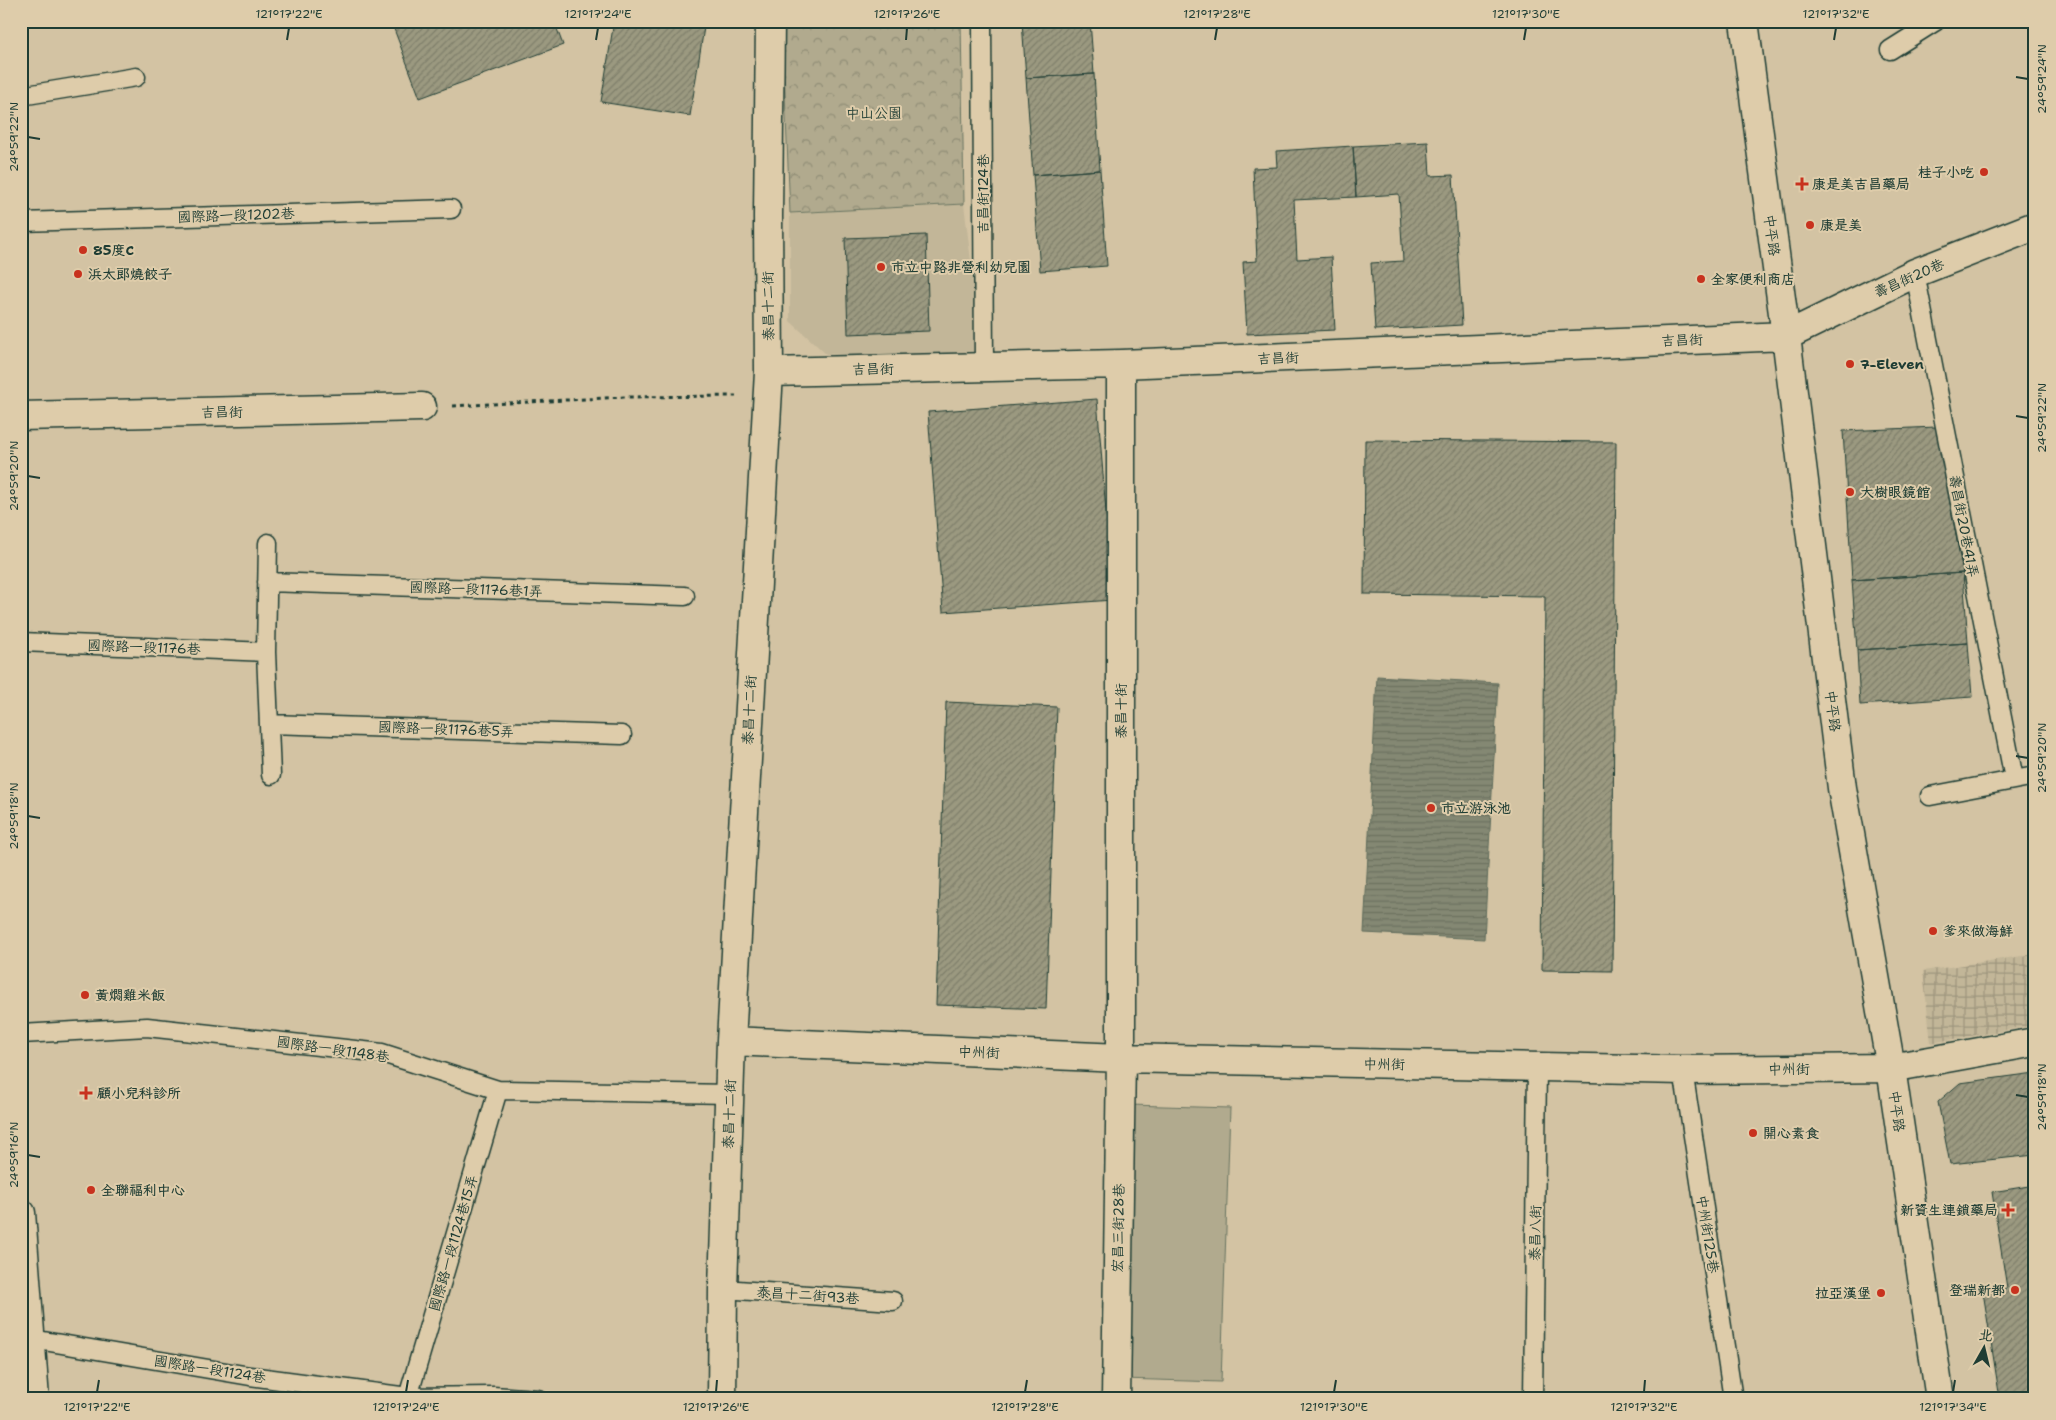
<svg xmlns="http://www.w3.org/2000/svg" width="2056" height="1420" viewBox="0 0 2056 1420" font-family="'Shantell Sans','LXGW WenKai TC',sans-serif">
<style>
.built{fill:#c2b698}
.industrial{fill:url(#industrial-grid)}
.park{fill:url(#park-crowns);stroke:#687461}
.garden{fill:#b1aa8e;stroke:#687461}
.water{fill:url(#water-rules);stroke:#5c6a5a}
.building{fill:url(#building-hatch);stroke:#1f3d34}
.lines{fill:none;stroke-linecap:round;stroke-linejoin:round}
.service-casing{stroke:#1f3d34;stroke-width:21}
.minor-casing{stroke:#1f3d34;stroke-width:31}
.tertiary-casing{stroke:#1f3d34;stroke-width:31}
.path{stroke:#1f3d34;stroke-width:3;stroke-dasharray:4 4;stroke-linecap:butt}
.service{stroke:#deccaa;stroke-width:18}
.minor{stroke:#deccaa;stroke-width:28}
.tertiary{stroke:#deccaa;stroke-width:28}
.ticks{fill:none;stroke:#1f3d34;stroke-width:2}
.poi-dot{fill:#c8321e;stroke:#deccaa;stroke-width:2}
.labels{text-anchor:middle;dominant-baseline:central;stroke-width:4;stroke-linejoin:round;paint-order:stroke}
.park-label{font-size:14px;fill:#264238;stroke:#deccaa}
.poi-label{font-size:14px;font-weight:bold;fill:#1f3d34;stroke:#deccaa;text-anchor:start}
.street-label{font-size:14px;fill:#1f3d34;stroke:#deccaa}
.neatline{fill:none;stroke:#1f3d34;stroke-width:2}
.ticks-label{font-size:12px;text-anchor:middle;fill:#1f3d34}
</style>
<defs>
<pattern id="industrial-grid" width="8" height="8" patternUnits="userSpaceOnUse" patternTransform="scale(1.25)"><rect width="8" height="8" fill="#c2b698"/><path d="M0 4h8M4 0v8" fill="none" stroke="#9d957d"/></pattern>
<pattern id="park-crowns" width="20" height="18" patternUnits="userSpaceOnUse" patternTransform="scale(1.25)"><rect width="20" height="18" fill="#b1aa8e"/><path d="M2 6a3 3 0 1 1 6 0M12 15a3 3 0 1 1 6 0" fill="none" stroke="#8f8c75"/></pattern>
<pattern id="water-rules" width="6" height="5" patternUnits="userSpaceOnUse" patternTransform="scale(1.25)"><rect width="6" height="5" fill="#848873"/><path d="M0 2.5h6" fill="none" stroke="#6b705f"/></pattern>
<pattern id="building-hatch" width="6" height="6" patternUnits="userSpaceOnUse" patternTransform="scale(1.25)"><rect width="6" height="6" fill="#9b9980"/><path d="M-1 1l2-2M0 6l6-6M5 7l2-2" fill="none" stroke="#7e7e6a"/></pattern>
</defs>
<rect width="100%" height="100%" fill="#d3c3a3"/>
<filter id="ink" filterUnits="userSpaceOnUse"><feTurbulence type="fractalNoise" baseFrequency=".02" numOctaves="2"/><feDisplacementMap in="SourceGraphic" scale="10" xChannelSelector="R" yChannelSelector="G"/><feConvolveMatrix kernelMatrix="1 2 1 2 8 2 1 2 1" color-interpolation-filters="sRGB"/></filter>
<g filter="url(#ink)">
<path class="built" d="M 964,204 L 984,367 L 826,354 L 790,321 L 790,213 Z"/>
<path class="industrial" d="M 2035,954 L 2035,1025 L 1931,1043 L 1923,971 Z"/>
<path class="park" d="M 782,21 L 961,21 L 964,204 L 790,213 Z"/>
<path class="garden" d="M 1130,1105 L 1230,1108 L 1221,1382 L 1122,1379 Z"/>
<path class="water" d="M 1377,676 L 1498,683 L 1484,939 L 1364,933 Z"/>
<path class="building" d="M 391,21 L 554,21 L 563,45 L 420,98 Z
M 614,21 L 705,21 L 690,116 L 601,102 Z
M 1022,21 L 1090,21 L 1094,74 L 1026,78 Z
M 1094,74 L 1100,170 L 1033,175 L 1026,78 Z
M 1428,142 L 1430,176 L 1453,175 L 1462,325 L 1375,330 L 1371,263 L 1403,261 L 1399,194 L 1356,197 L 1353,146 Z
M 1353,146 L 1356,197 L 1294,200 L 1297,259 L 1331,257 L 1335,330 L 1247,334 L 1243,262 L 1257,261 L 1253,168 L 1277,167 L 1276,151 Z
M 1100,170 L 1107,266 L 1040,271 L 1033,175 Z
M 926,235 L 929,331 L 848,334 L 845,238 Z
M 1097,399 L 1113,600 L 943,612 L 928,412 Z
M 1936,427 L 1963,573 L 1852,580 L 1843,431 Z
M 1365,440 L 1616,442 L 1612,971 L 1542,970 L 1545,596 L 1364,594 Z
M 1963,573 L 1968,643 L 1857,650 L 1852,580 Z
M 1968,643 L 1972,697 L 1860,705 L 1857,650 Z
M 946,702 L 1057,707 L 1046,1009 L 936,1005 Z
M 2035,1073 L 2035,1155 L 1950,1164 L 1938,1102 L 1960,1083 Z
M 2035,1185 L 2035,1399 L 2000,1399 L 1983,1292 L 2007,1288 L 1992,1192 Z"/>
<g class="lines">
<defs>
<path id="service" d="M 982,21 L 984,367
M 1890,50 L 1936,21
M 21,96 L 136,77
M 21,222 L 451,209
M 1915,273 L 2014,779
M 268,543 L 266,652 L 271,775
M 267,582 L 685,596
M 21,642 L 266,652
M 269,724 L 622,735
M 1930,796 L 2035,776
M 21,1034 L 147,1027 L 382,1053 L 498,1090 L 730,1094
M 1683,1070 L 1733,1399
M 723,1289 L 893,1301
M 32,1339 L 250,1376 L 408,1397 L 493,1396 L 538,1399
M 408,1397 L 498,1090
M 1533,1399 L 1537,1068"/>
<path id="minor" d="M 1744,21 L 1786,336 L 1842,788 L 1891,1068 L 1940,1399
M 769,372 L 1121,364 L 1786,336 L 1915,273 L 2035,226
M 21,416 L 422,407
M 731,1041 L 1121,1058 L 1683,1070 L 1891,1068 L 2035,1042
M 722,1399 L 723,1289 L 731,1041 L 769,372 L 768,216 L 770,21
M 1116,1399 L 1121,1058 L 1121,364"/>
<path id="tertiary" d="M 21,1213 L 35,1399"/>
</defs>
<use href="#service" class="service-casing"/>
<use href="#minor" class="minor-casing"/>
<use href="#tertiary" class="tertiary-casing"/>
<path class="path" d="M 453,406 L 624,397 L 736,396"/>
<use href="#service" class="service"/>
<use href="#minor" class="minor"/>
<use href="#tertiary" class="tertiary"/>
</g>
</g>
<path class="ticks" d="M 287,40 L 289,28M 596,40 L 598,28M 906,40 L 907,28M 1215,40 L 1217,28M 1524,40 L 1526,28M 1834,40 L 1836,28M 2016,77 L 2028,79M 28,137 L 40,139M 2016,416 L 2028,418M 28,476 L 40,478M 2016,756 L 2028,758M 28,816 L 40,818M 2016,1095 L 2028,1097M 28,1155 L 40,1157M 97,1392 L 99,1380M 406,1392 L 408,1380M 716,1392 L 717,1380M 1025,1392 L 1027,1380M 1334,1392 L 1336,1380M 1644,1392 L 1645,1380M 1953,1392 L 1955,1380"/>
<g class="poi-dot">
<circle cx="1984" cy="172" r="5"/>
<path d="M1799.5 176.5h5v5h5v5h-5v5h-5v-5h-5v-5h5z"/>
<circle cx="1810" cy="225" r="5"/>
<circle cx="83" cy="250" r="5"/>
<circle cx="881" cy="267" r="5"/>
<circle cx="78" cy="274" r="5"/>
<circle cx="1701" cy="279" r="5"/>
<circle cx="1850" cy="364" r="5"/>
<circle cx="1850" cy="492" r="5"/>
<circle cx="1431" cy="808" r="5"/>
<circle cx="1933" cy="931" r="5"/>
<circle cx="85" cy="995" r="5"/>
<path d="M83.5 1085.5h5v5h5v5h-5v5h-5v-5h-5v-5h5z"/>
<circle cx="1753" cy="1133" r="5"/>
<circle cx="91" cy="1190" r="5"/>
<path d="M2005.5 1202.5h5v5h5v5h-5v5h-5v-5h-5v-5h5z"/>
<circle cx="2015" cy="1290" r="5"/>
<circle cx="1881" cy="1293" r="5"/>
</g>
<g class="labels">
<g class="park-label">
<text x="874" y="113">中山公園</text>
</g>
<g class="poi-label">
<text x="1974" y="172" text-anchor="end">桂子小吃</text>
<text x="1812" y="184">康是美吉昌藥局</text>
<text x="1820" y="225">康是美</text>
<text x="93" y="250">85度C</text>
<text x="891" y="267">市立中路非營利幼兒園</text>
<text x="88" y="274">浜太郎燒餃子</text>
<text x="1711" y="279">全家便利商店</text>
<text x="1860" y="364">7-Eleven</text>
<text x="1860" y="492">大樹眼鏡館</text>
<text x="1441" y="808">市立游泳池</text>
<text x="1943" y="931">爹來做海鮮</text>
<text x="95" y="995">黃燜雞米飯</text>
<text x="97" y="1093">顧小兒科診所</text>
<text x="1763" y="1133">開心素食</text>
<text x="101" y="1190">全聯福利中心</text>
<text x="1998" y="1210" text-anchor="end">新資生連鎖藥局</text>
<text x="2005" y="1290" text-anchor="end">登瑞新都</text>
<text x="1871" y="1293" text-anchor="end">拉亞漢堡</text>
</g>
<g class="street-label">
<text transform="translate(983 194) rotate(-90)">吉昌街124巷</text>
<text transform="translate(236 215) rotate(-2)">國際路一段1202巷</text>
<text transform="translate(1772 235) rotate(82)">中平路</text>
<text transform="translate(1909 278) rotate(-24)">壽昌街20巷</text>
<text transform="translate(768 306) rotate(-91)">泰昌十二街</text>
<text transform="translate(1682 340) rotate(-2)">吉昌街</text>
<text transform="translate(1278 358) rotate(-2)">吉昌街</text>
<text transform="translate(873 369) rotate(-1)">吉昌街</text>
<text transform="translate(222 412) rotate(-1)">吉昌街</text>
<text transform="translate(1964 526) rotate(79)">壽昌街20巷41弄</text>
<text transform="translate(476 589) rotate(2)">國際路一段1176巷1弄</text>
<text transform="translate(144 647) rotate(2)">國際路一段1176巷</text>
<text transform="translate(749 710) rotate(-87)">泰昌十二街</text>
<text transform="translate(1121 711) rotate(-90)">泰昌十街</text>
<text transform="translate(1833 711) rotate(83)">中平路</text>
<text transform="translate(446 729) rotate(2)">國際路一段1176巷5弄</text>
<text transform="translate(333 1049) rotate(8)">國際路一段1148巷</text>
<text transform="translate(979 1052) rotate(2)">中州街</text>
<text transform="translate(1384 1064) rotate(1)">中州街</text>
<text transform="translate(1789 1069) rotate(-1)">中州街</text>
<text transform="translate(1897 1111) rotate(82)">中平路</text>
<text transform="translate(729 1114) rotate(-88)">泰昌十二街</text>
<text transform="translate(1118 1228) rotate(-89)">宏昌三街28巷</text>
<text transform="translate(1535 1233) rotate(-89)">泰昌八街</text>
<text transform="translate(1708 1234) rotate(81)">中州街125巷</text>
<text transform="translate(453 1243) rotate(-74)">國際路一段1124巷15弄</text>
<text transform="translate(808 1295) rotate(4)">泰昌十二街93巷</text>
<text transform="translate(210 1369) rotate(9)">國際路一段1124巷</text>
</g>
</g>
<rect width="2056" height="1420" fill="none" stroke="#deccaa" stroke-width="55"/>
<g transform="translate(1984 1348) rotate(8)" stroke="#deccaa" stroke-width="4" paint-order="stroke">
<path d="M0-4L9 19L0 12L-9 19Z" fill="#1f3d34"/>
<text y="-8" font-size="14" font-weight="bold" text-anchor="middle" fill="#1f3d34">北</text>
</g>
<rect x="28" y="28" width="2000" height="1364" class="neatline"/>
<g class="ticks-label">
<text x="289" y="18">121°17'22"E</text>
<text x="598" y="18">121°17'24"E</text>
<text x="907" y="18">121°17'26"E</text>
<text x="1217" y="18">121°17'28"E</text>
<text x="1526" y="18">121°17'30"E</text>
<text x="1836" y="18">121°17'32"E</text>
<text transform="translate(2042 79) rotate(-90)" y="4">24°59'24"N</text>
<text transform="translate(14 137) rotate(-90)" y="4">24°59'22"N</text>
<text transform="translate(2042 418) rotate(-90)" y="4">24°59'22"N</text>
<text transform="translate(14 476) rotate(-90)" y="4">24°59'20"N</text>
<text transform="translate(2042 758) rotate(-90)" y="4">24°59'20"N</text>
<text transform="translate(14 816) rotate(-90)" y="4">24°59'18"N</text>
<text transform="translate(2042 1097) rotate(-90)" y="4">24°59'18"N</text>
<text transform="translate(14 1155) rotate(-90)" y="4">24°59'16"N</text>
<text x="97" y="1411">121°17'22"E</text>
<text x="406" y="1411">121°17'24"E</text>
<text x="716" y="1411">121°17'26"E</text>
<text x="1025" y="1411">121°17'28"E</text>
<text x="1334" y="1411">121°17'30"E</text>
<text x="1644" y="1411">121°17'32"E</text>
<text x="1953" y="1411">121°17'34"E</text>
</g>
</svg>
